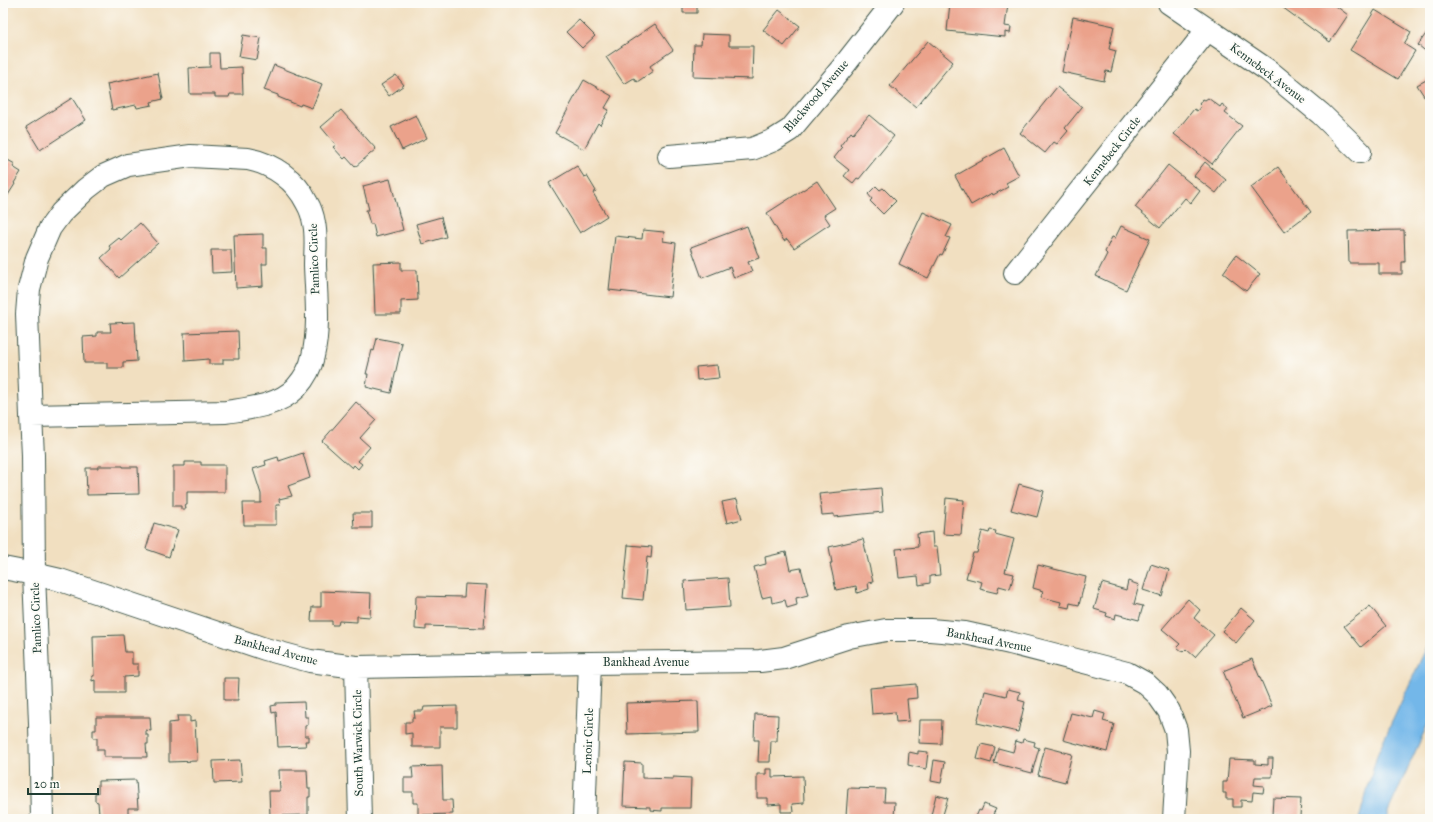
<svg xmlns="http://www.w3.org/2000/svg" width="1433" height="822" viewBox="0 0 1433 822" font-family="'IM FELL Great Primer',serif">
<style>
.water{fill:#73b7e9;stroke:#497a8e}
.building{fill:#eba28b}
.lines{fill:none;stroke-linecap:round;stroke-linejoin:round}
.minor-casing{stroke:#3e5549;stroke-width:24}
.minor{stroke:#fff;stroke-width:22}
.labels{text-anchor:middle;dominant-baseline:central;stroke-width:4;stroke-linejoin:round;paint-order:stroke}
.street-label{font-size:12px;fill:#1f3d34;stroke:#fdfcf7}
</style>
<rect width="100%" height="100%" fill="#fdfcf7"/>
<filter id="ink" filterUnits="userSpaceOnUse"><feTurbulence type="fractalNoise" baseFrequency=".025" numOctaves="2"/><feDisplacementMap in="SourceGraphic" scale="8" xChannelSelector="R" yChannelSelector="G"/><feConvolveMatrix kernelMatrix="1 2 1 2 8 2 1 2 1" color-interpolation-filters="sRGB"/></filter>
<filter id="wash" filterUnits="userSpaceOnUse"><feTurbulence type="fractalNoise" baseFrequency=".012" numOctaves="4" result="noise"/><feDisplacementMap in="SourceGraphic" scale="16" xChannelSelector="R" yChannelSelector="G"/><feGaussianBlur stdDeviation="0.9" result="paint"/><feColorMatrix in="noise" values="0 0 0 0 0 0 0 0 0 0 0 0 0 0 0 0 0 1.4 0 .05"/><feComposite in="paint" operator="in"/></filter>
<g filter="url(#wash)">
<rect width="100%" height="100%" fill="#f1dfc0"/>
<path class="water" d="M 1430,640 L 1430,719 L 1388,812 L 1388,819 L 1359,819 L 1378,752 Z"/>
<g id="blocks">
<path class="building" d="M 683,3 L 697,3 L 697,13 L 683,13 Z
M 950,3 L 1008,4 L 1005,26 L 1011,27 L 1010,33 L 1005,32 L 1005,37 L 947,31 Z
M 1285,3 L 1332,3 L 1348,15 L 1330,42 L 1282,7 Z
M 779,10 L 800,26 L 784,46 L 763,30 Z
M 1375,10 L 1411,32 L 1404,44 L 1415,51 L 1398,79 L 1350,50 Z
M 1073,17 L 1114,26 L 1109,49 L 1116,51 L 1111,72 L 1106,71 L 1104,81 L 1062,72 Z
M 579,20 L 595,36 L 582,48 L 566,32 Z
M 655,24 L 673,50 L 650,66 L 653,71 L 637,82 L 634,78 L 624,84 L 606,57 Z
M 1430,28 L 1430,53 L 1429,54 L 1418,45 Z
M 702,34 L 729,35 L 729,46 L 753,46 L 752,79 L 693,77 L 694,45 L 701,45 Z
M 243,35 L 261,38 L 257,60 L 239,57 Z
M 928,41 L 953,62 L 916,107 L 890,86 Z
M 210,53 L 219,53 L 220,68 L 242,67 L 243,94 L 230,94 L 229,97 L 215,97 L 215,94 L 190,94 L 189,68 L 210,67 Z
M 274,65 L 322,84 L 312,108 L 301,104 L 300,106 L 278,97 L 278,95 L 264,90 Z
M 158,73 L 163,99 L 151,102 L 152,105 L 137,108 L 136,105 L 112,110 L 107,84 Z
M 396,75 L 404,85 L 389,96 L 381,85 Z
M 1430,78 L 1430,105 L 1417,85 Z
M 584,80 L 612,96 L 605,108 L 609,110 L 600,125 L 598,123 L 584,149 L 555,133 Z
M 1057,87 L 1082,107 L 1065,128 L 1068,131 L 1057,144 L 1054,142 L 1045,153 L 1020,133 Z
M 72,98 L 86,120 L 40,150 L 26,127 Z
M 1208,98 L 1220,107 L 1222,104 L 1228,109 L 1225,113 L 1242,126 L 1212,164 L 1174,134 L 1194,109 L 1197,111 L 1201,106 L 1199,104 L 1203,99 L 1205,100 Z
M 341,110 L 376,149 L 355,167 L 346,157 L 344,159 L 333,147 L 336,145 L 321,127 Z
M 416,115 L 427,138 L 402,150 L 391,127 Z
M 869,115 L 894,136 L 859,179 L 857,178 L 853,183 L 844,176 L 849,170 L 834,158 L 842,148 L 840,146 L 851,132 L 853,134 Z
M 1004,148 L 1019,176 L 1006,183 L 1008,187 L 993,195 L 992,193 L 971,205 L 955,176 Z
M 4,158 L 15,164 L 13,167 L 21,172 L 14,183 L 15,184 L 3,203 Z
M 1205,162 L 1226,180 L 1216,193 L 1194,176 Z
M 1168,165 L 1200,191 L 1191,203 L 1185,198 L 1160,228 L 1135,207 Z
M 577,166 L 584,177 L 587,176 L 596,191 L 593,193 L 607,216 L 580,233 L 549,183 Z
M 1278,167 L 1311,212 L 1284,232 L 1251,187 Z
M 390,179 L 403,230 L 376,237 L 373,224 L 370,224 L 366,210 L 369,210 L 363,186 Z
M 817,181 L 835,208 L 824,215 L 830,224 L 794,248 L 787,239 L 784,241 L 767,213 Z
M 876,186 L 880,190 L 883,188 L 896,201 L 883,214 L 870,201 L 872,199 L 868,194 Z
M 923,212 L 952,225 L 946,237 L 950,238 L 942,255 L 940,254 L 928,278 L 899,264 Z
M 441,217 L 446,237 L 422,244 L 416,224 Z
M 140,223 L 158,243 L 119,278 L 101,258 L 111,249 L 109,246 L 119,238 L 121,240 Z
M 747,226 L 759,258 L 748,262 L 752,271 L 734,278 L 730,267 L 702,278 L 691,247 Z
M 1121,226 L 1150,239 L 1126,290 L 1096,276 L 1107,254 L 1105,252 L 1112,237 L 1115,238 Z
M 643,230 L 664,232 L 663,241 L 676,243 L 670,297 L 609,290 L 615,236 L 642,239 Z
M 1404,230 L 1405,262 L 1402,262 L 1402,274 L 1379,274 L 1379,263 L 1349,263 L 1348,231 Z
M 263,234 L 263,248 L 267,248 L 267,264 L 262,264 L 263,286 L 236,288 L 234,235 Z
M 211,250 L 231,250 L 232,272 L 212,273 Z
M 1236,255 L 1260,274 L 1246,291 L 1223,273 Z
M 401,262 L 401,270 L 417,270 L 418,300 L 401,301 L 401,314 L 375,314 L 373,263 Z
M 135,322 L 137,361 L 123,362 L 123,368 L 107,368 L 107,363 L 84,363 L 83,337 L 97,336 L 97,332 L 111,332 L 110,323 Z
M 238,331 L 239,359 L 223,359 L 223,364 L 209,364 L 209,359 L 185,361 L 184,333 Z
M 377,338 L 402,343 L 391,393 L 366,387 L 368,374 L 366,374 L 372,350 L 374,351 Z
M 717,365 L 719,378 L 697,380 L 696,367 Z
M 356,402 L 376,420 L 360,438 L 370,447 L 358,461 L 362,464 L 358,469 L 354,465 L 352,468 L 322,441 Z
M 303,453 L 310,478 L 288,486 L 292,496 L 279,499 L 280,505 L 276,505 L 276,525 L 244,525 L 243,503 L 261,503 L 261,494 L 253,469 L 266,465 L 265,461 L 278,457 L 279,461 Z
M 185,462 L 201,462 L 201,465 L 225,465 L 225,492 L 187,492 L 187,505 L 185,505 L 186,509 L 181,509 L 181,506 L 173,506 L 173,466 L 185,466 Z
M 98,466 L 123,466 L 123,467 L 138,467 L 139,494 L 87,495 L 86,468 L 98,468 Z
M 1019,484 L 1044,491 L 1037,517 L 1011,510 Z
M 881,488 L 883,512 L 834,517 L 834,514 L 822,515 L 819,494 Z
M 946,498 L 964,500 L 961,535 L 943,534 Z
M 737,499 L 742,519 L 727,523 L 722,502 Z
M 353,513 L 372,513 L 372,528 L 354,528 Z
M 154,523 L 178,530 L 169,557 L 146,549 Z
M 990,530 L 996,531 L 995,534 L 1014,539 L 1005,572 L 1014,574 L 1010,589 L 999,586 L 997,593 L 980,589 L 982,582 L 966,578 L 973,553 L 977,553 L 982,531 L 989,533 Z
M 932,532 L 933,547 L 937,547 L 940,575 L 930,576 L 930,583 L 919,585 L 918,576 L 899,578 L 896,549 L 918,547 L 917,534 Z
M 863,539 L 873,582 L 868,583 L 869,589 L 857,593 L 856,586 L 836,590 L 830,563 L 832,563 L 829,547 Z
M 628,545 L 652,547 L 651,558 L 647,557 L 643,600 L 623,598 Z
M 786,552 L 790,570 L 801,568 L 808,595 L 796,598 L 797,605 L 787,608 L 785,600 L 772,603 L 771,596 L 762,598 L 754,567 L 766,564 L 765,557 Z
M 1151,564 L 1169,570 L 1162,596 L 1143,590 Z
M 1038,565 L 1086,577 L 1079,605 L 1070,603 L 1069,608 L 1060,606 L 1061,602 L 1041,597 L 1043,591 L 1033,588 Z
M 728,578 L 730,607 L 686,610 L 684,581 Z
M 1128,581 L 1139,585 L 1134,604 L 1143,606 L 1139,620 L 1116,614 L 1115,619 L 1106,616 L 1107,613 L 1094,609 L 1102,583 L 1126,590 Z
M 465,584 L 487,585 L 484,628 L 426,626 L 426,630 L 415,629 L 416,596 L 464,597 Z
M 321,591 L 371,593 L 370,617 L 357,616 L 357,622 L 339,621 L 338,625 L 332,625 L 332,621 L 311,621 L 312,607 L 321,607 Z
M 1188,599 L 1200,610 L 1194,618 L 1214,635 L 1195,657 L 1186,649 L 1183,652 L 1177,647 L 1180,644 L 1162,629 Z
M 1370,606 L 1386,626 L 1361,647 L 1344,626 Z
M 1241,608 L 1255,620 L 1236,643 L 1222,631 Z
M 123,635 L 125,652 L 132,652 L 132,664 L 138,664 L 138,676 L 124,677 L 124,693 L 95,693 L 95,680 L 92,681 L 92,676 L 94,676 L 93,636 Z
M 1252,659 L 1272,706 L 1243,718 L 1223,671 Z
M 224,678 L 239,678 L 238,700 L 224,700 Z
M 916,684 L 917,698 L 907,699 L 909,721 L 896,722 L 895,712 L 872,714 L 870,688 Z
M 1008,689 L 1020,692 L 1018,700 L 1025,702 L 1018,732 L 977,723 L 985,691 L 1006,696 Z
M 698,701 L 699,732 L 627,734 L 626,703 Z
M 304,702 L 305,717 L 308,717 L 308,725 L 305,726 L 305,736 L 309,736 L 309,741 L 305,741 L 306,746 L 278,747 L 276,712 L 272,713 L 271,706 L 276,705 L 276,703 Z
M 457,706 L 457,727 L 440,727 L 440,747 L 412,747 L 412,733 L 405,734 L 405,722 L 412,722 L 412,718 L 415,718 L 414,711 L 423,711 L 424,707 Z
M 1095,711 L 1105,714 L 1103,721 L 1114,724 L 1107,752 L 1063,740 L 1071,713 L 1093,718 Z
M 755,714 L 778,715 L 777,741 L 771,741 L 770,762 L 758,762 L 759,740 L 754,740 Z
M 177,716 L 190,716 L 190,722 L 195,721 L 197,761 L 169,762 L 169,723 L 178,722 Z
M 96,717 L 150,717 L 151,731 L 146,730 L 146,735 L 148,735 L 148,744 L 146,744 L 147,757 L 104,757 L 104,750 L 97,750 L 97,738 L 93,738 L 93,730 L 96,730 Z
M 920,720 L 942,720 L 941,744 L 919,743 Z
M 1023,739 L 1035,742 L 1034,746 L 1039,748 L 1032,773 L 994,763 L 998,748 L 1013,752 L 1016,741 L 1022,743 Z
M 981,744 L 995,747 L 991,763 L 977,759 Z
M 1045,747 L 1072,754 L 1065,782 L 1038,775 Z
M 918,751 L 928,752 L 926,769 L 908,765 L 909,752 L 918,754 Z
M 1268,758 L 1273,758 L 1272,777 L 1255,777 L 1254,785 L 1264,786 L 1263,793 L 1253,792 L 1252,801 L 1241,800 L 1241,807 L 1233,807 L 1233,799 L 1226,799 L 1226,793 L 1223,793 L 1223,782 L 1227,782 L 1229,759 L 1255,760 L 1255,764 L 1268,765 Z
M 240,760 L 242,782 L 214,783 L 213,761 Z
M 934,760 L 945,762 L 941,783 L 931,781 Z
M 625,762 L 642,763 L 642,778 L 673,779 L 673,777 L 691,778 L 690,808 L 662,808 L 662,811 L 650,810 L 650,807 L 623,806 Z
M 442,766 L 443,800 L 452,800 L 453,814 L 418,815 L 418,803 L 413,803 L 413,792 L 404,792 L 404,778 L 413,778 L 412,767 Z
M 766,769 L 772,769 L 772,777 L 803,776 L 804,803 L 792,804 L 793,812 L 781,812 L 781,804 L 768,805 L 768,798 L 757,798 L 757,774 L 766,774 Z
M 279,770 L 307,770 L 308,788 L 310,788 L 310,797 L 308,797 L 308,815 L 270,816 L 269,791 L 280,791 Z
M 136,780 L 138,808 L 128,808 L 128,819 L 106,819 L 106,814 L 99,814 L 98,802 L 95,801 L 95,793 L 98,793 L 98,781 Z
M 848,788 L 885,789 L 884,802 L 895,802 L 894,817 L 874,816 L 873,819 L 863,819 L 863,816 L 846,816 Z
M 936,795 L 948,798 L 942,818 L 931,815 Z
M 1273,798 L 1301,799 L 1300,817 L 1272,815 Z
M 984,804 L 996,809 L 993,814 L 1004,819 L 975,819 L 979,810 L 981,811 Z"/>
</g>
</g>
<g filter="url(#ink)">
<use href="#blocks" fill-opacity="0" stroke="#3e5549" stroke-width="1"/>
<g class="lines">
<defs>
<path id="minor" d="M 1169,3 L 1269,71 L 1321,114 L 1360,152
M 191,156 L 248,159 C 273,164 296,180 307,203 C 310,208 313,217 314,223 C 317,236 315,252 315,265 C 316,295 320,327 313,356 C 311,367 304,379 296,388 C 278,406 250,408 226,412 L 31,416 L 27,314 L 29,289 L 37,258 L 50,228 L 61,213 L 86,189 L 103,176 L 128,165 Z
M 669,156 L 752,149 L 774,140 L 790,130 L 842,68 L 893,3
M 1015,273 L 1208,29
M 31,416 L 33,455 L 34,574 L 40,723 L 42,819
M 3,568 L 34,574 L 60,580 L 265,649 L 310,661 L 356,667 L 590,663 L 760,661 L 784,658 L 849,637 L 886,630 L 930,630 L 965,633 L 1010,643 L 1127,673 L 1145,683 L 1157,694 L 1169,711 L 1176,730 L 1178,751 L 1174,819
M 356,667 L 360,819
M 584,819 L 590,663"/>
</defs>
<use href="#minor" class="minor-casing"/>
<use href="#minor" class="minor"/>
</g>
</g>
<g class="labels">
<g class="street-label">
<text transform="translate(1268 73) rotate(37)">Kennebeck Avenue</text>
<text transform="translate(816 96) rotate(-49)">Blackwood Avenue</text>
<text transform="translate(1112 151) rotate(-52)">Kennebeck Circle</text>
<text transform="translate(314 259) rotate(-92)">Pamlico Circle</text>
<text transform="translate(36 618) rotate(-92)">Pamlico Circle</text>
<text transform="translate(989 640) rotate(11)">Bankhead Avenue</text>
<text transform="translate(276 650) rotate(15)">Bankhead Avenue</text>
<text x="646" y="662">Bankhead Avenue</text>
<text transform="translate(588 741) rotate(-88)">Lenoir Circle</text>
<text transform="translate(358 743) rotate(-91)">South Warwick Circle</text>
</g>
</g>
<rect width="1433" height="822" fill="none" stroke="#fdfcf7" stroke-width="16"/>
<path d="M28 788v6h70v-6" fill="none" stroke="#1f3d34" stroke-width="2"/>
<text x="34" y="788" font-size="12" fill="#1f3d34" stroke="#fdfcf7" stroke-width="3" paint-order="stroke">20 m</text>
</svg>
